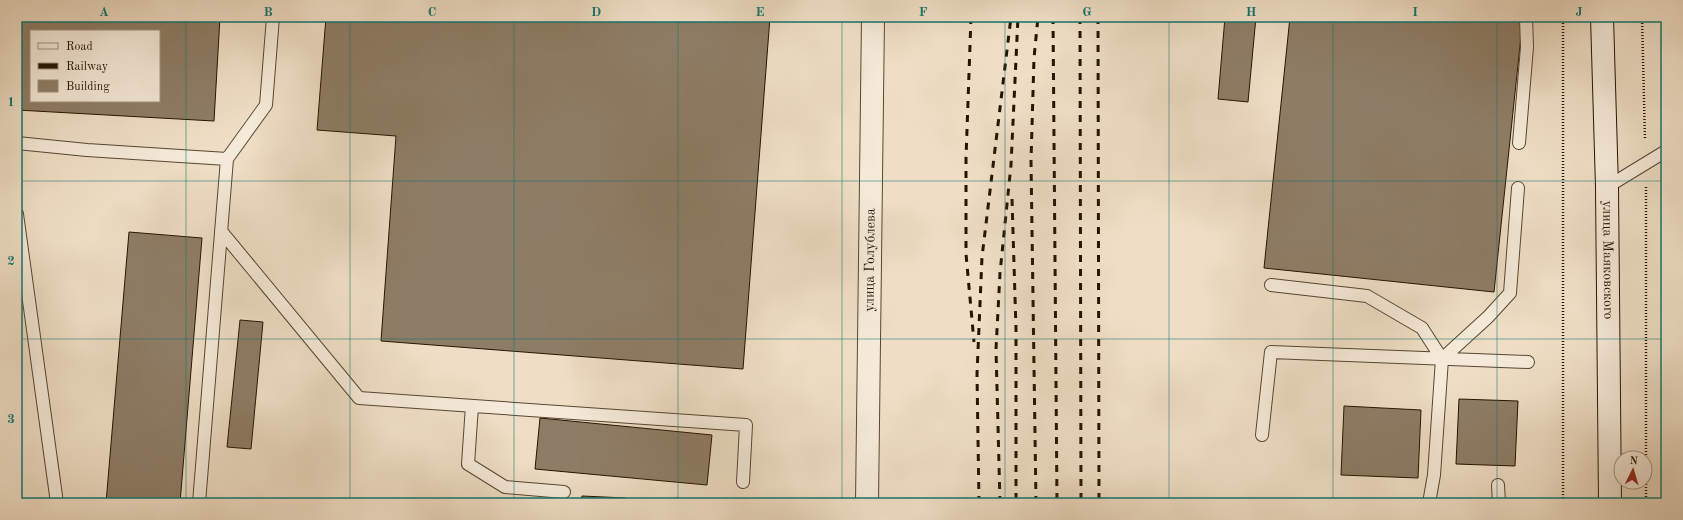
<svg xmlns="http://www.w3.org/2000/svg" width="1683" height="520" viewBox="0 0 1683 520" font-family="'Old Standard TT',serif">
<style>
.building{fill:#8e7d66;stroke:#251400;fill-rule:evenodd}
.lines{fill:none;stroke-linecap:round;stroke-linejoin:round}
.service-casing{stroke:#584631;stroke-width:14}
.minor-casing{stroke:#584631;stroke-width:24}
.secondary-casing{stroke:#251400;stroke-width:24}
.path{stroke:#251400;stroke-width:2.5;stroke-dasharray:1 2;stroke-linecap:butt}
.service{stroke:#f5ead9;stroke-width:12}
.minor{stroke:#f5ead9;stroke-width:22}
.secondary{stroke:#f5ead9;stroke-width:22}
.rail{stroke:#251400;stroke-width:3;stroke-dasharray:7 7;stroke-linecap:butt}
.grid{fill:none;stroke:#0f766e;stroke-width:1;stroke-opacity:0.55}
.labels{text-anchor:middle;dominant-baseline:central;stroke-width:3;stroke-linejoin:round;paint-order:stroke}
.street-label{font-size:14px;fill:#251400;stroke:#f5ead9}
.neatline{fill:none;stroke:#0f766e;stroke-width:1.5}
.grid-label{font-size:13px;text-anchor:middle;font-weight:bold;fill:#0f766e}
</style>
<rect width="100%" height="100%" fill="#efdec5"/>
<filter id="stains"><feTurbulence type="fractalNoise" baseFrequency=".005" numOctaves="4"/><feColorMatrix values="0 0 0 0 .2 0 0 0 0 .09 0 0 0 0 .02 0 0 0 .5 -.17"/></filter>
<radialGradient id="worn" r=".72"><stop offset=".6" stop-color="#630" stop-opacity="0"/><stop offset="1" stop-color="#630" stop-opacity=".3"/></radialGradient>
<path class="building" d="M 17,17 L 220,17 L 214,121 L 17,110 ZM 31,31 L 159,31 L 159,101 L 31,101 Z
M 326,17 L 770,17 L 743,369 L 381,341 L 396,136 L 317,130 Z
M 1225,17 L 1256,17 L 1248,102 L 1218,99 Z
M 1290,17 L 1523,17 L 1494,292 L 1264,268 Z
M 129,232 L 202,238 L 180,503 L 106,503 Z
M 240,320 L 263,322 L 251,449 L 227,447 Z
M 1459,399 L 1518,401 L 1515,466 L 1456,464 Z
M 1344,406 L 1421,410 L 1418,478 L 1341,475 Z
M 540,418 L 712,435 L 707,485 L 535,469 Z
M 582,496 L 626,498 L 626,503 L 581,503 Z
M 674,498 L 724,502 L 724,503 L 673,503 Z"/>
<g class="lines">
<defs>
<path id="service" d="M 17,143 L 87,150 L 227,159 L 266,105 L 273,17
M 1519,143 L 1527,47 L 1526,17
M 1607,187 L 1666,151
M 17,214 L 57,503
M 221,231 L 359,398 L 746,425 L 743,482
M 1271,285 L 1367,296 L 1422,328 L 1442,359
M 472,406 L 468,464 L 505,487 L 564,492
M 1262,435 L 1271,352 L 1528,362
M 1498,485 L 1499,503
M 199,503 L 227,159
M 1429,503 L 1434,475 L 1442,359 L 1488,317 L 1510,293 L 1518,188"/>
<g id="minor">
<path id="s1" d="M 867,503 L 873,17"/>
</g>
<g id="secondary">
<path id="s2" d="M 1602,17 L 1607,187 L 1610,503"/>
</g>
</defs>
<use href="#service" class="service-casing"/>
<use href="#minor" class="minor-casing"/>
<use href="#secondary" class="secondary-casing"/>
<path class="path" d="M 1563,17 L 1563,503
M 1642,17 L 1645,140
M 1646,503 L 1646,185"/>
<use href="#service" class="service"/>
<use href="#minor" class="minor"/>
<use href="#secondary" class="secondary"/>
<path class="rail" d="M 971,17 L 966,158 L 966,254 L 974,342
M 1053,17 L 1057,503
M 1080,17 L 1081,503
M 1098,17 L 1099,503
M 1012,199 L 1016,329 L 1016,503
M 979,503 L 977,374 L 982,257 L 1011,17
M 1000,503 L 996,349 L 1000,273 L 1011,165 L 1018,17
M 1036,503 L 1031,161 L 1034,58 L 1038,17"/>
</g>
<path class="grid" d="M 186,17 L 186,503M 350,17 L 350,503M 514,17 L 514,503M 678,17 L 678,503M 842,17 L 842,503M 1005,17 L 1005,503M 1169,17 L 1169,503M 1333,17 L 1333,503M 1497,17 L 1497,503M 17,181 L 1666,181M 17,339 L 1666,339"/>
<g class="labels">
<g class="street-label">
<text stroke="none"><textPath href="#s1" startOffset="243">улица Голублева</textPath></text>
<text stroke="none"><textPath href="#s2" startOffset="243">улица Маяковского</textPath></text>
</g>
</g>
<rect width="1683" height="520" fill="none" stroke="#efdec5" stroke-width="44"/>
<rect x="30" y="30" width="130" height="72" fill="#f5ead9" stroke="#a29482"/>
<rect x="38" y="43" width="20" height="6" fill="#f5ead9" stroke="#a29482"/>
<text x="66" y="50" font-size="12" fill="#251400">Road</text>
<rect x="38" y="63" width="20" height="6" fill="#251400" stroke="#a29482"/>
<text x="66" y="70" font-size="12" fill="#251400">Railway</text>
<rect x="38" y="80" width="20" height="12" fill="#8e7d66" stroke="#a29482"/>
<text x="66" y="90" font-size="12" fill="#251400">Building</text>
<g transform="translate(1633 470) rotate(5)"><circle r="19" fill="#f5ead9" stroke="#a29482"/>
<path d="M0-3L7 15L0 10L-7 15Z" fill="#8f2418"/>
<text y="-6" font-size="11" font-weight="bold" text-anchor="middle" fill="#251400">N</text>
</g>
<rect x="22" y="22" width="1639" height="476" class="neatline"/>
<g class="grid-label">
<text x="104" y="16">A</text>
<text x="268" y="16">B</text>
<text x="432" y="16">C</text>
<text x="596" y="16">D</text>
<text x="760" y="16">E</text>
<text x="923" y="16">F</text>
<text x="1087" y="16">G</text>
<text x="1251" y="16">H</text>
<text x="1415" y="16">I</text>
<text x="1579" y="16">J</text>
<text x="11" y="106">1</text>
<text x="11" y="265">2</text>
<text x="11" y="423">3</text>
</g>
<rect width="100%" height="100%" filter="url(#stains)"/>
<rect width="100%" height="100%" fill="url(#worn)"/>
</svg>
